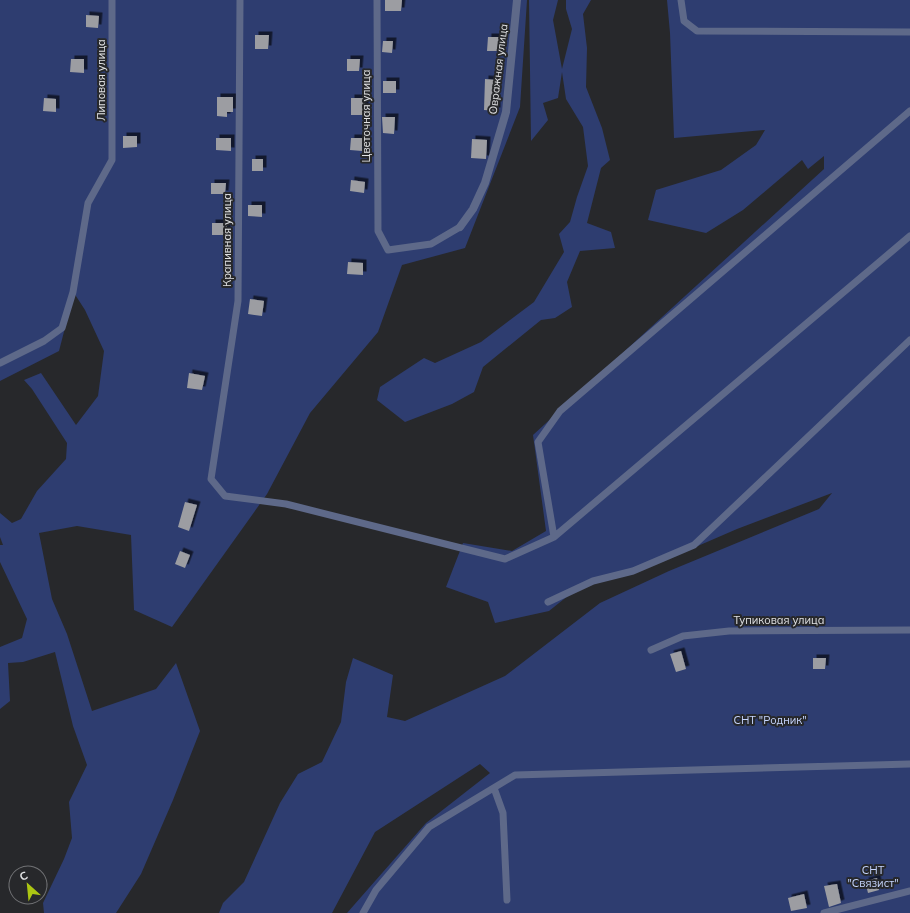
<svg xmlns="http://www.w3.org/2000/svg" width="910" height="913" viewBox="0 0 910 913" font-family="Mulish,sans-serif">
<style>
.green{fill:#2e3d70}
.building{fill:#9c9da2;filter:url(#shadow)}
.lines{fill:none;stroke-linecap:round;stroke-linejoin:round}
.service{stroke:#5e6989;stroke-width:7}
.minor{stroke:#5e6989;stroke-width:8}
.labels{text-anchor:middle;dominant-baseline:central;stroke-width:4;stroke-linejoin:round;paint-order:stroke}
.street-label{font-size:11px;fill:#e1e2e4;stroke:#27282b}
.park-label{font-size:11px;fill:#c7d6fe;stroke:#27282b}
</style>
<defs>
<filter id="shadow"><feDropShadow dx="3.5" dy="-3.5" stdDeviation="0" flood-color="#0009"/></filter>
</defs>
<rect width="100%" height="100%" fill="#27282b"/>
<path class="green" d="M 0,0 L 527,0 L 520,107 L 465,248 L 402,265 L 378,332 L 310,413 L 267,494 L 172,627 L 134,610 L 131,535 L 77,526 L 39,533 L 52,599 L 67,634 L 92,711 L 156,689 L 176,663 L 200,731 L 173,800 L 141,874 L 116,913 L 44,913 L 43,903 L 64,859 L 72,838 L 69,802 L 87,765 L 73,726 L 55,652 L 23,662 L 8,663 L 10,701 L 0,709 L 0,647 L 22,638 L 27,619 L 0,562 L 0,545 L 3,545 L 0,537 L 0,513 L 12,523 L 21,519 L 37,491 L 66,459 L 67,443 L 32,389 L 24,380 L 41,373 L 76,425 L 98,396 L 104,351 L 85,310 L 74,293 L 59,351 L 0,381 Z
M 529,0 L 558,0 L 553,20 L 562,69 L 572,29 L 566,9 L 566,0 L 591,0 L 583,14 L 587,48 L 586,87 L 602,128 L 610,160 L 601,168 L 587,223 L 611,232 L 615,248 L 580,251 L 567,282 L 572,307 L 555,318 L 541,320 L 483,367 L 474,392 L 452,404 L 405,422 L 377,400 L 380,387 L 424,358 L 435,363 L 481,342 L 534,302 L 564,252 L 559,234 L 570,222 L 577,197 L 588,166 L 583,127 L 566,99 L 562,72 L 558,98 L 543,103 L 548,120 L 531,141 Z
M 667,0 L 910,0 L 910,913 L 347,913 L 426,823 L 490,773 L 480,764 L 375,832 L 332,913 L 219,913 L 223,903 L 244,882 L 280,803 L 298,774 L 322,762 L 341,722 L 346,682 L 353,658 L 393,675 L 387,717 L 405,721 L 505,676 L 600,603 L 669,571 L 819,509 L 832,493 L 737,529 L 677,555 L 579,587 L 549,611 L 495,623 L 488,602 L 446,587 L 463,543 L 512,551 L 546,531 L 533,435 L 824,169 L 824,156 L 808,169 L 802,160 L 743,210 L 706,233 L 648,220 L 656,190 L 721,170 L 756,145 L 765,130 L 674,138 L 670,33 Z"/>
<path class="building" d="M 385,0 L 402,0 L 401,11 L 385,11 Z
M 86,15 L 99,16 L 98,28 L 86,27 Z
M 255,35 L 269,35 L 268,49 L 255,49 Z
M 488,37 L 499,37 L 498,51 L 487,51 Z
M 383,41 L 393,41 L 392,53 L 382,52 Z
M 71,59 L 84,59 L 84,73 L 70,72 Z
M 347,59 L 360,59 L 359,71 L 347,71 Z
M 485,79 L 496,80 L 495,98 L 497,98 L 497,111 L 484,110 Z
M 383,81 L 396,81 L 396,93 L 383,93 Z
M 217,97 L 233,97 L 233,112 L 227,112 L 227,117 L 217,116 Z
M 44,98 L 56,99 L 56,112 L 43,111 Z
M 351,98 L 365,98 L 365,115 L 351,115 Z
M 382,117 L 395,117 L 394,134 L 383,133 Z
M 123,136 L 137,136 L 137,147 L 123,148 Z
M 216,138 L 231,138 L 231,151 L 216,150 Z
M 351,138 L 362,138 L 362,151 L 350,150 Z
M 472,139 L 487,140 L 486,159 L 471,158 Z
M 252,159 L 263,159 L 263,171 L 252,171 Z
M 351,180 L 365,182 L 364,193 L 350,191 Z
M 211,183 L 226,183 L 225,194 L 211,194 Z
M 248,205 L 262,205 L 262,217 L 248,216 Z
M 212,223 L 227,223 L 227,235 L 212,235 Z
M 348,262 L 363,263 L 363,275 L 347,274 Z
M 250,299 L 264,301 L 262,316 L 248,314 Z
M 189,373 L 205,376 L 202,390 L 187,388 Z
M 185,502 L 197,505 L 189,531 L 178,527 Z
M 180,551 L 190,555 L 185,568 L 175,564 Z
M 681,651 L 686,669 L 676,672 L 670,654 Z
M 813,658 L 826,658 L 825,669 L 813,669 Z
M 877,878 L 879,890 L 868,893 L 865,881 Z
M 837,884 L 841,903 L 829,907 L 824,886 Z
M 804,894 L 807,908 L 791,911 L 788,898 Z"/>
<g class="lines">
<path class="service" d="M 240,0 L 238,301 L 211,479 L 225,496 L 286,504 L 505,559 L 554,537 L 538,442 L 560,411 L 910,111
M 377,0 L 378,231 L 388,250 L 431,244 L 460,227
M 681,0 L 684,21 L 697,31 L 910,32
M 0,363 L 44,341 L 62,328 L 73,292 L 88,203 L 112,160 L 112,0
M 554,537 L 910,236
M 548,602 L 593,581 L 633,571 L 694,545 L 910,340
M 651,650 L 683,636 L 729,631 L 910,630
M 494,788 L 503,813 L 507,900
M 363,913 L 376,890 L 429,827 L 515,775 L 910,764
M 824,913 L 910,891"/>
<path class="minor" d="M 460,227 L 473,209 L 485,183 L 506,112 L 517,0"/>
</g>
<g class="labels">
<g class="street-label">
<text transform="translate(498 69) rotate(-83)">Овражная улица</text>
<text transform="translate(101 80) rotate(-90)">Липовая улица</text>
<text transform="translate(366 116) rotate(-90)">Цветочная улица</text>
<text transform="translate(227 240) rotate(-90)">Крапивная улица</text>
<text x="779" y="620">Тупиковая улица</text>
</g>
<g class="park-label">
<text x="770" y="720">СНТ "Родник"</text>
<text x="873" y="870">СНТ<tspan x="873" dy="13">"Связист"</tspan></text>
</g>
</g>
<g transform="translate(28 885) rotate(333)"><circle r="19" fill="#27282b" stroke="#717275"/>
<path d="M0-3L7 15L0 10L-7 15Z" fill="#acc613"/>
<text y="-6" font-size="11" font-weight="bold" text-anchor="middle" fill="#e1e2e4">С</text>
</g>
</svg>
